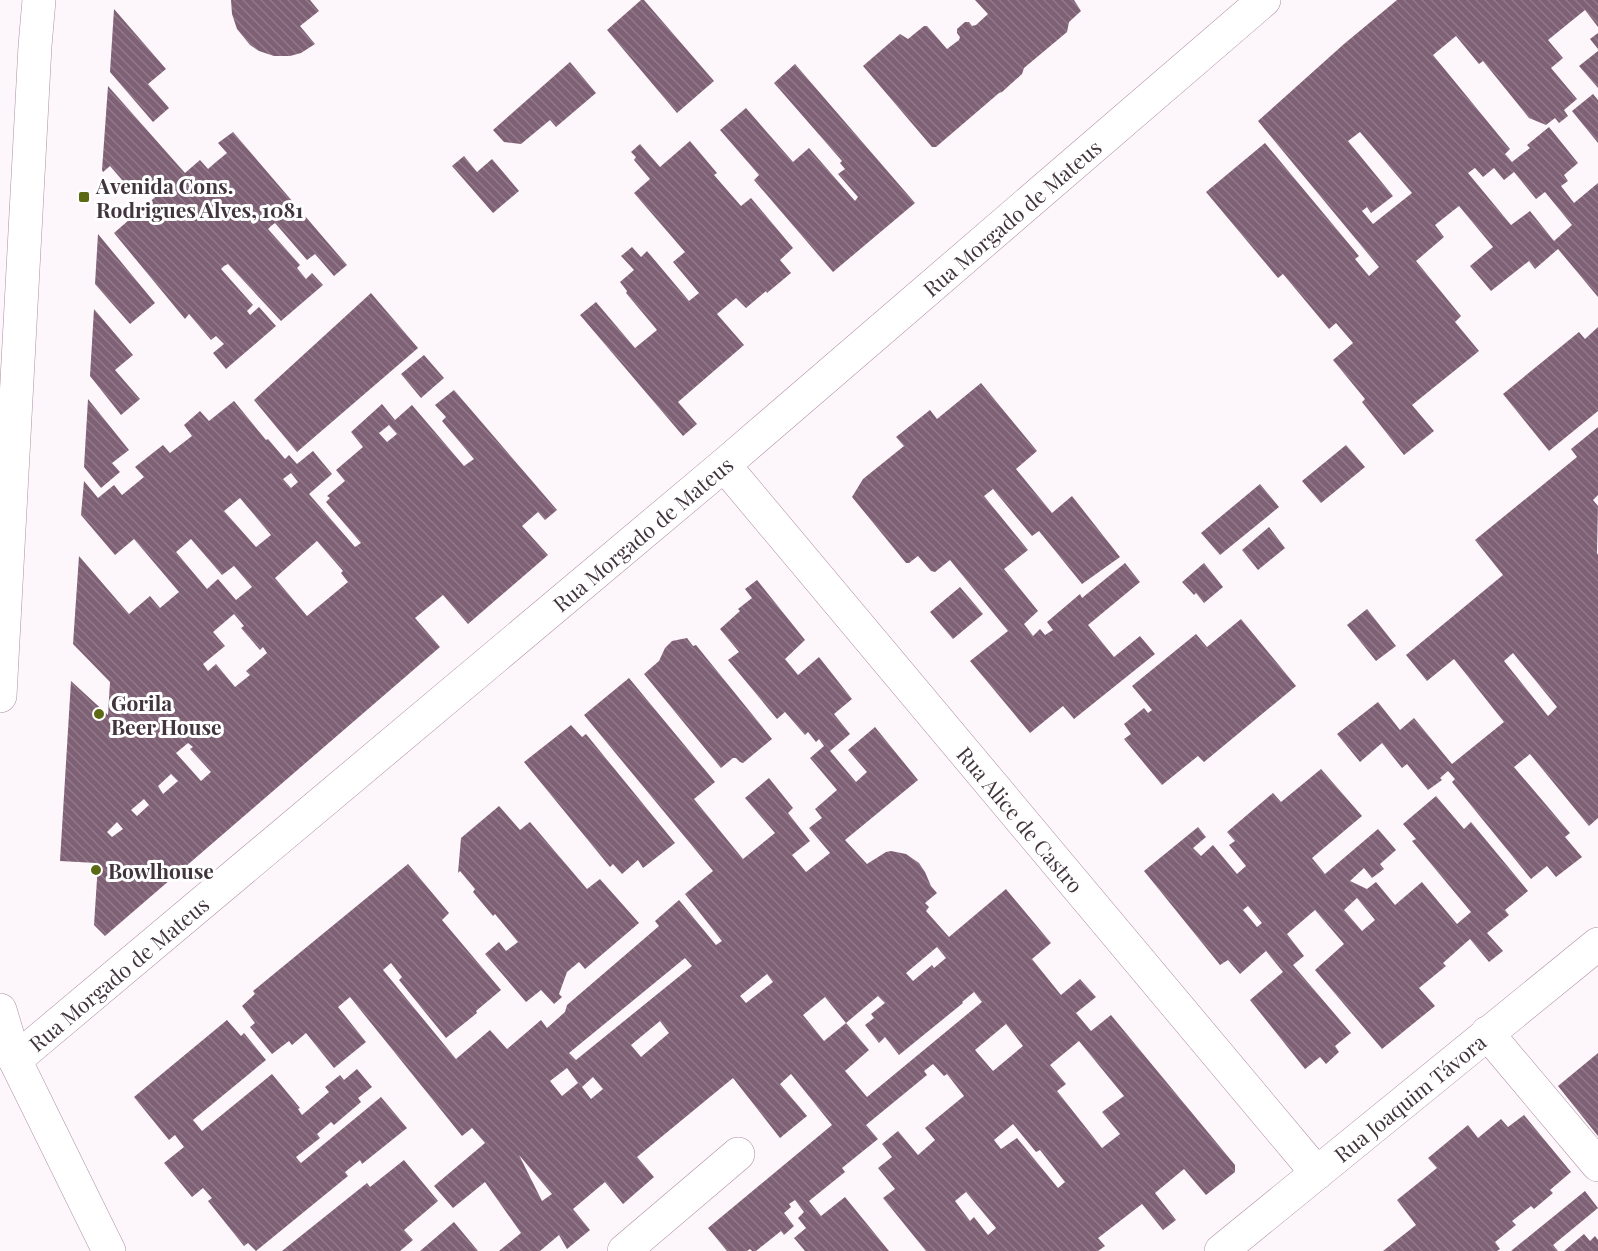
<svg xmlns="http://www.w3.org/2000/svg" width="1598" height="1251" viewBox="0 0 1598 1251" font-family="'Playfair Display',serif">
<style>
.building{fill:url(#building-back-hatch);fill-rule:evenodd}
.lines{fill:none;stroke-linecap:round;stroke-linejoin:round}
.minor-casing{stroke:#ae8ea3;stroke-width:34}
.tertiary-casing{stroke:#ae8ea3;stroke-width:34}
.minor{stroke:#fff;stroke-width:33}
.tertiary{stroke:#fff;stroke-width:33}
.poi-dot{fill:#5c6a14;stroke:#fff;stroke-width:2}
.labels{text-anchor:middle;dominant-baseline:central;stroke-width:6;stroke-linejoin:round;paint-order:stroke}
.poi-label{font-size:21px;font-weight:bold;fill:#42343d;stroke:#fff;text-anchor:start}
.street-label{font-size:21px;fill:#42343d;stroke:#fff}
</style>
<defs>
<pattern id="building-back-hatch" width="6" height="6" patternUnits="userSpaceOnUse" patternTransform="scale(1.5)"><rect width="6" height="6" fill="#7f6175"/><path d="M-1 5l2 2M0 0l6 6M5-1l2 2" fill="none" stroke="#917989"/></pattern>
</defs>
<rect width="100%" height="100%" fill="#fdf6fa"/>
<path class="building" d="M 231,0 L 310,0 L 319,11 L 300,26 L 315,44 L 301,53 L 290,56 L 274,56 L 259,51 L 250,45 L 237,29 L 232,14 Z
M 641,0 L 644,0 L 714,81 L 677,113 L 607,30 Z
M 975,0 L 1074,0 L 1081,11 L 1069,22 L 1067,32 L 1024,68 L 1022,74 L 1002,92 L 999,93 L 936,147 L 932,147 L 863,66 L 900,34 L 908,39 L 924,26 L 927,26 L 947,49 L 959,40 L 960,37 L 957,33 L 957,29 L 965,22 L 969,22 L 972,26 L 976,25 L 988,14 Z
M 1397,0 L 1598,0 L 1598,27 L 1585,10 L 1548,40 L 1563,58 L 1551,68 L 1577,99 L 1564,110 L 1568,116 L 1559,123 L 1555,118 L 1546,125 L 1529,118 L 1483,61 L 1479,64 L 1456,36 L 1433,55 L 1510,149 L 1505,154 L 1512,162 L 1530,148 L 1527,145 L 1549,127 L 1578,163 L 1564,175 L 1568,181 L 1561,186 L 1574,203 L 1598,183 L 1598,297 L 1558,249 L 1535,269 L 1529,261 L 1491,291 L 1470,266 L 1493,247 L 1459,206 L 1435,225 L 1444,237 L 1416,261 L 1461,316 L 1455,322 L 1479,351 L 1412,405 L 1434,431 L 1404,455 L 1362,402 L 1365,399 L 1333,360 L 1353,343 L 1336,323 L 1329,329 L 1283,274 L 1278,278 L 1206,192 L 1265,143 L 1359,256 L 1355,259 L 1369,276 L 1379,267 L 1258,121 L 1344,44 ZM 1360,132 L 1412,193 L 1373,224 L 1362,211 L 1367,207 L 1371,213 L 1393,196 L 1348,141 ZM 1475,168 L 1483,177 L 1494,168 L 1504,180 L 1514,172 L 1536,199 L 1545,192 L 1572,225 L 1554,241 L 1530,211 L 1511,225 L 1468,173 Z
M 114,9 L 166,69 L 148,84 L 169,108 L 153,122 L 110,72 Z
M 1598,33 L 1598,49 L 1590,39 Z
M 1598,51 L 1598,88 L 1579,66 Z
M 570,62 L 596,93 L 556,127 L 550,120 L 521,144 L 504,142 L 493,130 Z
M 795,64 L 915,203 L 833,272 L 754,180 L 759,175 L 720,130 L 746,108 L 793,162 L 809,148 L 855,201 L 858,197 L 838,174 L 845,169 L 840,163 L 842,161 L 774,83 Z
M 108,86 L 185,173 L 200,160 L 208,169 L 216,162 L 227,153 L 218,143 L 233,132 L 347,265 L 334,276 L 315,254 L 307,260 L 275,223 L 271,226 L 268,229 L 300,265 L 297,268 L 306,279 L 312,273 L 323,285 L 281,321 L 228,264 L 224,266 L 221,269 L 253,305 L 247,311 L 250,315 L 259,307 L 276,326 L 226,369 L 213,353 L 224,344 L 216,336 L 211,340 L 189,314 L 185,319 L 114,233 L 161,192 L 151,181 L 135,195 L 110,166 L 103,172 L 102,170 Z
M 1593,94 L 1598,100 L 1598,143 L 1572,111 Z
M 690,141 L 717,173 L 714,175 L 741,206 L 751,198 L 793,248 L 780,260 L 791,273 L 767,293 L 766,291 L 746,308 L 736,298 L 717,314 L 744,345 L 678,402 L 697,424 L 683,436 L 580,315 L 596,302 L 635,348 L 657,330 L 626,293 L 627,291 L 620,282 L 634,270 L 621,256 L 632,247 L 641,257 L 647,251 L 689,301 L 699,293 L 673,262 L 685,252 L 634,193 L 650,179 L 634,160 L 636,157 L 631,152 L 640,144 L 660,167 Z
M 464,156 L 477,172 L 492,159 L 519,191 L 493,213 L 452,166 Z
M 98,234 L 155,303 L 130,324 L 95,284 Z
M 371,293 L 418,348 L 297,452 L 254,400 Z
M 94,309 L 133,355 L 115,370 L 140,399 L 121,415 L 90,376 Z
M 1598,327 L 1598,411 L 1549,451 L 1503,394 L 1579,332 L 1585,339 Z
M 424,355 L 444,378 L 421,398 L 401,374 Z
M 981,383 L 1037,451 L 1016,469 L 1052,513 L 1072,496 L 1120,557 L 1082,584 L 1039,531 L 1032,536 L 993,489 L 984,496 L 1028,550 L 1004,569 L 1038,611 L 1024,624 L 1033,636 L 1040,629 L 1045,635 L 1053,630 L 1047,622 L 1080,594 L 1082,598 L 1125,563 L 1140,582 L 1088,625 L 1114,657 L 1140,636 L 1155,654 L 1074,719 L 1063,706 L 1030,733 L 970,661 L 1008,631 L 950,560 L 935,572 L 931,571 L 918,556 L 909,563 L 906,563 L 852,497 L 863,479 L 904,446 L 896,437 L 930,410 L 937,419 Z
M 454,390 L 557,510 L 545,520 L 538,512 L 522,526 L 548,555 L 468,624 L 443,595 L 415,618 L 440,647 L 105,936 L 94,925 L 98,864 L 96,863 L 60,861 L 71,681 L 108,715 L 110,682 L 73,644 L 79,556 L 129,614 L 150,596 L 160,608 L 179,592 L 134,539 L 115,555 L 81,515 L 84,481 L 98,498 L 114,485 L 122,495 L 144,477 L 135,467 L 163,445 L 170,453 L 192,436 L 184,425 L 200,411 L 209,421 L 234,401 L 266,440 L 268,439 L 285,459 L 289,455 L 297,464 L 313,451 L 332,474 L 309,494 L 355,547 L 361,543 L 326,502 L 330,498 L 327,496 L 345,481 L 336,470 L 363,447 L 351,432 L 382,404 L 395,420 L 412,405 L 464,466 L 474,459 L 442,421 L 446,417 L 435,405 ZM 389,425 L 397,434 L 387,442 L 379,433 ZM 291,473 L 298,482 L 291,488 L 283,479 ZM 240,498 L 271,535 L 256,547 L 224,511 ZM 191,539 L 222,575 L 234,566 L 252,587 L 236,600 L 218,579 L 207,589 L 176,552 ZM 317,541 L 343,571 L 341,573 L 348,582 L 307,616 L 275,578 ZM 234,614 L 244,626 L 241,628 L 260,650 L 263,647 L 267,653 L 246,671 L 250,675 L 235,687 L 216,664 L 208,671 L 203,664 L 225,646 L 213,632 ZM 188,743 L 193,747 L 190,749 L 211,772 L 201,781 L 176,753 ZM 171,774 L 178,781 L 163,794 L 158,786 ZM 144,799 L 149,805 L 137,816 L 131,810 ZM 117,822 L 123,829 L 112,837 L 107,832 Z
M 88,399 L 129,450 L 112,463 L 120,472 L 101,488 L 84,467 Z
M 1598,427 L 1598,495 L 1593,500 L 1598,506 L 1597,553 L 1598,555 L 1598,818 L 1589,826 L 1530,754 L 1514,767 L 1570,833 L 1565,837 L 1582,857 L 1556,877 L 1547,866 L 1531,879 L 1452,782 L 1455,779 L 1448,771 L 1440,778 L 1442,780 L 1428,790 L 1407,764 L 1402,768 L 1382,743 L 1360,762 L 1337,734 L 1378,702 L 1400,730 L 1414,718 L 1452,764 L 1504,722 L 1454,659 L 1427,681 L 1406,655 L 1503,575 L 1475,540 L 1577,457 L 1571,449 ZM 1513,653 L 1557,707 L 1548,716 L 1504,661 Z
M 1346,445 L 1365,467 L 1321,503 L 1302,481 Z
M 1260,484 L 1279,507 L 1220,555 L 1201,533 Z
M 1269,527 L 1285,548 L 1258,570 L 1242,550 Z
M 1204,563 L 1223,587 L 1204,603 L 1196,593 L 1194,595 L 1182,582 Z
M 757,580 L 805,640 L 785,659 L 798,675 L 819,657 L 852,699 L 834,714 L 850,734 L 830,751 L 856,782 L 867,772 L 848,750 L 875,727 L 918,780 L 845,840 L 867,864 L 886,852 L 891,851 L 906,854 L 919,863 L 925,872 L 931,886 L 937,893 L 925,903 L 929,907 L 926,911 L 949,937 L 1006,889 L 1051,943 L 1032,959 L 1061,995 L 1080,979 L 1096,997 L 1076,1013 L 1091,1031 L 1111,1015 L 1235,1165 L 1235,1172 L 1206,1195 L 1184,1169 L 1155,1193 L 1176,1220 L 1163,1230 L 1142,1204 L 1098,1238 L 1105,1246 L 1098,1251 L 926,1251 L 883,1198 L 895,1189 L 878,1168 L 892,1157 L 882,1144 L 898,1131 L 918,1155 L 935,1140 L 925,1128 L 964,1096 L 947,1074 L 944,1076 L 933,1064 L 924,1071 L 927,1075 L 866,1125 L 878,1139 L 842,1168 L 845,1172 L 809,1201 L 821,1216 L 845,1197 L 889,1251 L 805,1251 L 794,1238 L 806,1228 L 798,1218 L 804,1212 L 795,1200 L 789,1204 L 791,1207 L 784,1213 L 794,1226 L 784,1235 L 781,1231 L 756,1251 L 752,1251 L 750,1249 L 747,1251 L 727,1251 L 708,1228 L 832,1125 L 791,1074 L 780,1084 L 807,1116 L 780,1138 L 733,1078 L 637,1157 L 654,1177 L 623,1204 L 605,1182 L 573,1209 L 590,1230 L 567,1249 L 559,1235 L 540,1251 L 499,1251 L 521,1233 L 485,1182 L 453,1208 L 434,1186 L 485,1143 L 472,1128 L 462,1136 L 350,997 L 338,1007 L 366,1042 L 334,1068 L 306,1033 L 292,1045 L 289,1041 L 272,1054 L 250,1027 L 255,1023 L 242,1006 L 255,994 L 253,991 L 408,864 L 449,913 L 442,920 L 501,990 L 476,1011 L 477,1013 L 446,1038 L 399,980 L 402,977 L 391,963 L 383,970 L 456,1059 L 490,1030 L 507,1049 L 541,1020 L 547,1028 L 565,1012 L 567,1005 L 659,926 L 655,921 L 679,900 L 716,945 L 722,941 L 685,894 L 713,871 L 584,715 L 629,678 L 715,782 L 694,799 L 743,859 L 775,833 L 745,798 L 769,778 L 793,808 L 788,813 L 810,841 L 792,855 L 806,872 L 830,853 L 809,828 L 822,818 L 815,809 L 837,790 L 810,758 L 824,746 L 819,739 L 816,742 L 808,732 L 805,735 L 785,712 L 777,719 L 728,660 L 739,652 L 720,629 L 740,611 L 738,609 L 752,598 L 745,589 ZM 937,947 L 946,958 L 934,968 L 932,965 L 913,981 L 906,973 ZM 685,958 L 692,966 L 576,1060 L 569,1053 ZM 767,974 L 773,982 L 746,1003 L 740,996 ZM 974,992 L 982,1002 L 867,1097 L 845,1071 L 869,1050 L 846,1023 L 824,1041 L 803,1015 L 825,997 L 846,1023 L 878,996 L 885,1003 L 871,1014 L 874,1018 L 865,1025 L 879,1043 L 885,1037 L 899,1055 L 963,1003 L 962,1002 ZM 660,1021 L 669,1033 L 641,1057 L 631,1045 ZM 1006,1024 L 1023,1046 L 993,1071 L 975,1050 ZM 1079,1041 L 1124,1096 L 1102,1112 L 1120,1134 L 1102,1148 L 1057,1091 L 1066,1084 L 1050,1065 ZM 567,1068 L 578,1083 L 562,1096 L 550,1081 ZM 593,1077 L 603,1089 L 591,1099 L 582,1087 ZM 1013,1124 L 1036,1152 L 1040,1150 L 1065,1182 L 1058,1188 L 1017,1138 L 1001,1149 L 994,1140 ZM 519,1155 L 552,1194 L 542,1201 ZM 966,1192 L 996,1228 L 988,1235 L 974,1217 L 970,1221 L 955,1201 Z
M 960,587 L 983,614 L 953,639 L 930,612 Z
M 1367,609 L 1396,646 L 1376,661 L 1347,625 Z
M 1241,619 L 1296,686 L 1204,762 L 1198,756 L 1162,785 L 1124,739 L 1131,734 L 1124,724 L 1144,708 L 1148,713 L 1152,710 L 1132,686 L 1196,634 L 1207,647 Z
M 687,638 L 693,646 L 696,645 L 772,739 L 743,763 L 740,762 L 736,758 L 733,758 L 721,768 L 644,674 L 659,661 L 665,648 L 672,641 Z
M 571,725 L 582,737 L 586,734 L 675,843 L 643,868 L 638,860 L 622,874 L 613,864 L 610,867 L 524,762 Z
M 1321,769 L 1362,816 L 1312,858 L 1325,874 L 1378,829 L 1396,850 L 1380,864 L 1384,869 L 1372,878 L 1364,868 L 1350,881 L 1367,889 L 1376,882 L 1395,905 L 1422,882 L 1457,924 L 1471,912 L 1412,841 L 1416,839 L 1403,824 L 1436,796 L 1464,829 L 1471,822 L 1528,891 L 1505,910 L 1509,915 L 1487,933 L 1503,951 L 1489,962 L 1470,939 L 1443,963 L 1446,966 L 1419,988 L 1435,1006 L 1382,1049 L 1315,970 L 1344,944 L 1315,910 L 1287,934 L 1304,956 L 1293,965 L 1351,1033 L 1335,1046 L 1339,1052 L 1326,1064 L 1320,1057 L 1305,1069 L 1250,1000 L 1283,972 L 1266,951 L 1240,974 L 1228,960 L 1220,965 L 1144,871 L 1198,827 L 1206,837 L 1193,848 L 1201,856 L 1213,845 L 1237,874 L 1246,866 L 1229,845 L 1235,841 L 1227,832 L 1273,793 L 1281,802 ZM 1357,898 L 1375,920 L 1362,931 L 1344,910 ZM 1248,906 L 1262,923 L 1257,927 L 1243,910 Z
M 499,806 L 520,830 L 530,822 L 587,889 L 600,879 L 639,923 L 585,969 L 579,962 L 567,972 L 559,994 L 562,997 L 554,1004 L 541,990 L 526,1002 L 485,954 L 499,942 L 506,951 L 518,942 L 495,914 L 493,916 L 473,892 L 475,889 L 460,871 L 458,873 L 461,838 Z
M 227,1020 L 241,1036 L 244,1033 L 266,1060 L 193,1120 L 202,1131 L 272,1074 L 300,1108 L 298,1109 L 302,1115 L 329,1092 L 325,1087 L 340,1075 L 344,1080 L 357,1069 L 372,1087 L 358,1098 L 361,1102 L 334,1125 L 331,1122 L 317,1134 L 320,1138 L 296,1157 L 299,1161 L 301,1163 L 381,1097 L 407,1128 L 362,1164 L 360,1160 L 345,1172 L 348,1176 L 256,1251 L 248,1243 L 244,1246 L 208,1201 L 212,1198 L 203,1188 L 192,1197 L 164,1163 L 184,1147 L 175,1135 L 169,1140 L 134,1097 Z
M 1598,1053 L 1598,1136 L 1558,1086 Z
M 1524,1115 L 1571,1172 L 1550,1190 L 1553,1193 L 1534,1209 L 1531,1206 L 1512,1221 L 1516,1225 L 1495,1242 L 1500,1249 L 1497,1251 L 1383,1251 L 1416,1225 L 1397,1200 L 1437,1168 L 1428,1158 L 1468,1125 L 1478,1138 L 1501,1119 L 1508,1127 Z
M 404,1160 L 438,1201 L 404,1230 L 413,1240 L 400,1251 L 282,1251 L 367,1183 L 370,1187 Z
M 1585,1191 L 1598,1208 L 1553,1245 L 1558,1251 L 1511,1251 Z
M 454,1222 L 478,1251 L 420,1251 Z
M 1584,1234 L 1590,1241 L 1595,1236 L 1598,1240 L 1598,1251 L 1564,1251 Z"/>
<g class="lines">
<defs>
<g id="minor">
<path id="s1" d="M 724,465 L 1317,1173"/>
<path d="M 1487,1033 L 1598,1165"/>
<path id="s2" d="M 15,1060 L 724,465 L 1264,0"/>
<path d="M 624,1251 L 738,1154"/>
<path id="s3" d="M 1221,1251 L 1598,944"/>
</g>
<path id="tertiary" d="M 0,696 L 35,46 L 39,0
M 0,1010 L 15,1060 L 109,1251"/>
</defs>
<use href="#minor" class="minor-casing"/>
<use href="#tertiary" class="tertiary-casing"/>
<use href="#minor" class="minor"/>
<use href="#tertiary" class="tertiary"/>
</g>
<g class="poi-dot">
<rect x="78" y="191" width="12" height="12" rx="3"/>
<circle cx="99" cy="714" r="6"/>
<circle cx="96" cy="870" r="6"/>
</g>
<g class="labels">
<g class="poi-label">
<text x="96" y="185">Avenida Cons.<tspan x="96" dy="24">Rodrigues Alves, 1081</tspan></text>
<text x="111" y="702">Gorila<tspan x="111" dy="24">Beer House</tspan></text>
<text x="108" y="870">Bowlhouse</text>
</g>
<g class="street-label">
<text stroke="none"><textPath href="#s2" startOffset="1305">Rua Morgado de Mateus</textPath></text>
<text stroke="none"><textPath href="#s2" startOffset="819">Rua Morgado de Mateus</textPath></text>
<text stroke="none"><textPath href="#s1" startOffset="462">Rua Alice de Castro</textPath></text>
<text stroke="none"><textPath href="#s2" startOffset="135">Rua Morgado de Mateus</textPath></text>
<text stroke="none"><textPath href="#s3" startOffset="243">Rua Joaquim Távora</textPath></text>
</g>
</g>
</svg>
